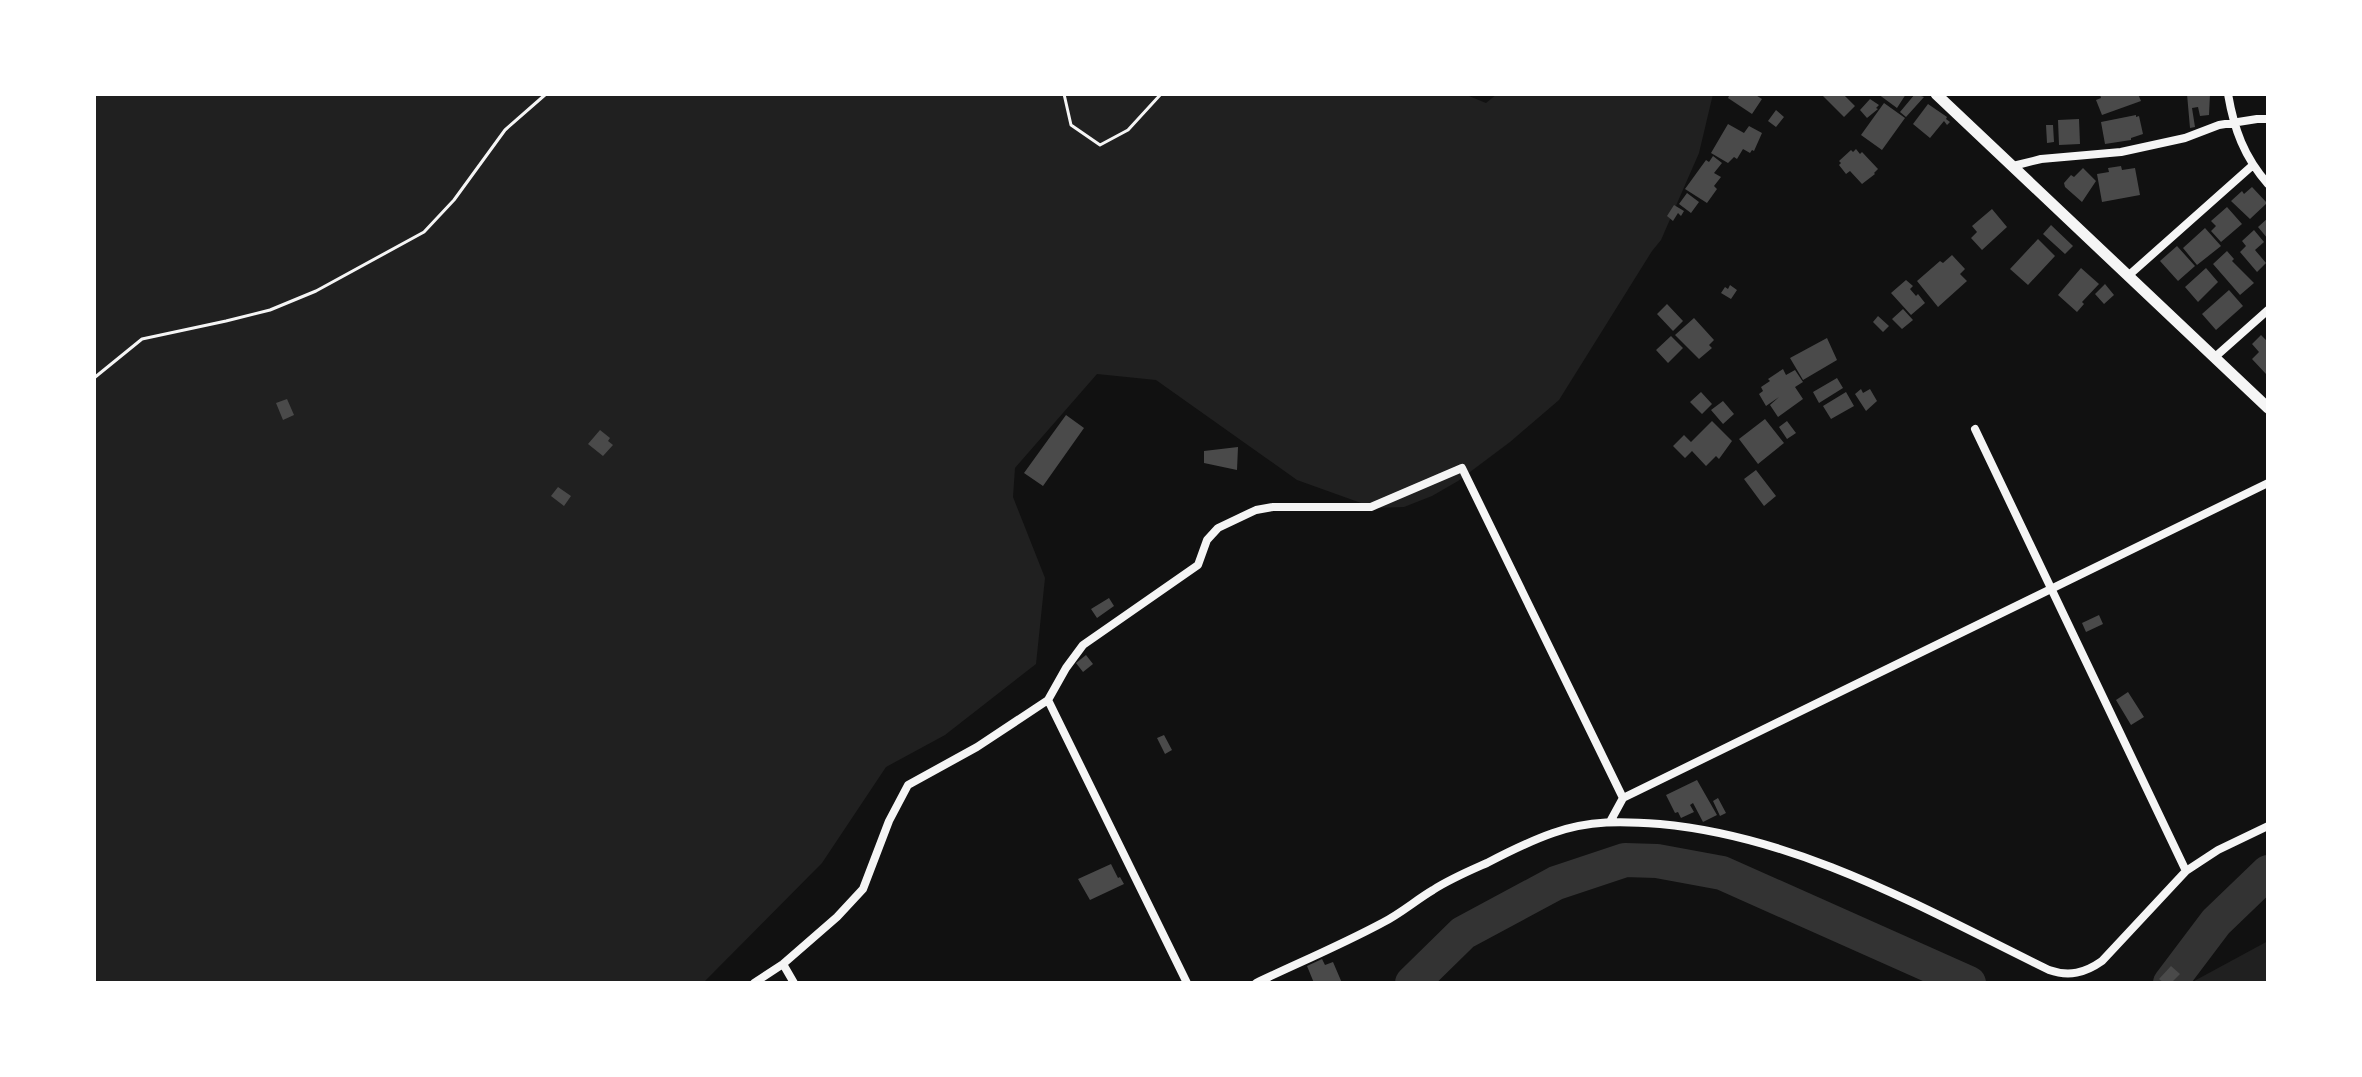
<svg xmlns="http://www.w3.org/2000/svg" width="2362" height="1077" viewBox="0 0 2362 1077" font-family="'PT Sans Narrow',sans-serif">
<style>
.green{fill:#202020}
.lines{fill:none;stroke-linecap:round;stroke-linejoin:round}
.river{stroke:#333;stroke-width:34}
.building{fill:#4a4a4a}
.path{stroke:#f5f5f5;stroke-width:3}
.minor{stroke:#f5f5f5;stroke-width:8}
.secondary{stroke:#f5f5f5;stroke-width:11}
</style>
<rect width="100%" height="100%" fill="#111"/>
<path class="green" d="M 94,94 L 1464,94 L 1486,103 L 1497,94 L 1713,94 L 1699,153 L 1661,240 L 1652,251 L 1559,400 L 1510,442 L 1458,481 L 1432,496 L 1404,507 L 1375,508 L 1297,480 L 1156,380 L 1097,374 L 1015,468 L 1013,497 L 1045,578 L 1036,664 L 945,735 L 886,767 L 822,863 L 703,983 L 94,983 Z
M 2268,941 L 2268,983 L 2191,983 L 2196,980 Z"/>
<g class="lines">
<path class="river" d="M 1412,983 L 1463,933 L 1556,883 L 1625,860 L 1657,861 L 1722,873 L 1969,983
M 2170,983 L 2216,922 L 2268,872"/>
</g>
<path class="building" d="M 1730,94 L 1754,94 L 1762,99 L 1752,114 L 1728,98 Z
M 1821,94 L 1843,94 L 1855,106 L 1844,117 Z
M 1878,94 L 1906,94 L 1897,108 Z
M 1915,94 L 1924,97 L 1906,117 L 1900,112 Z
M 2100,94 L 2138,94 L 2141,101 L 2102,115 L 2096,100 L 2101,98 Z
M 2187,94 L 2210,94 L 2209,115 L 2200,116 L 2198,107 L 2192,108 L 2195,127 L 2190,128 Z
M 1870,99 L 1879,105 L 1876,108 L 1878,109 L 1867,118 L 1860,110 Z
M 1884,103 L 1905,118 L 1882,150 L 1861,135 Z
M 1928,104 L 1947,117 L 1946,119 L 1950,122 L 1947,125 L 1944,121 L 1930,138 L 1913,124 Z
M 1776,110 L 1784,117 L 1776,127 L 1768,121 Z
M 2136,115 L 2136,117 L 2139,116 L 2143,134 L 2131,138 L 2131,140 L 2105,144 L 2101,122 Z
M 2079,119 L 2080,144 L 2059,145 L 2058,120 Z
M 1728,124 L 1744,133 L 1749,126 L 1762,133 L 1754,151 L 1752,150 L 1750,153 L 1743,149 L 1737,159 L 1734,157 L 1728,163 L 1711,153 Z
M 2046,125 L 2053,125 L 2054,142 L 2047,143 Z
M 1856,149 L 1860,154 L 1862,152 L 1878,169 L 1874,173 L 1875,174 L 1862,184 L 1850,171 L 1846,174 L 1839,165 L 1841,163 L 1839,161 L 1851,150 L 1853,152 Z
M 1713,156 L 1722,163 L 1714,173 L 1721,177 L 1714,186 L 1717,189 L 1707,203 L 1685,189 L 1706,160 L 1709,162 Z
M 2121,166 L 2122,170 L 2135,168 L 2140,195 L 2102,202 L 2097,174 L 2109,172 L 2108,168 Z
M 2083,168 L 2096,181 L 2082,202 L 2065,187 L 2064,183 L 2071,175 L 2074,177 Z
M 2252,187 L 2267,203 L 2250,219 L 2231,201 L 2242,191 L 2244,194 Z
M 1687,193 L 1699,202 L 1691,213 L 1679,204 Z
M 1674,205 L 1684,211 L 1681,216 L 1678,213 L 1673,221 L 1667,216 Z
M 2227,207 L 2242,224 L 2221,242 L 2211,231 L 2216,226 L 2211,221 Z
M 1992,209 L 2007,227 L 1982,250 L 1971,238 L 1977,232 L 1972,226 Z
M 2268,218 L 2268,239 L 2258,227 Z
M 2051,225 L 2073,246 L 2065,254 L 2043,234 Z
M 2205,228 L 2221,246 L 2197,265 L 2183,248 Z
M 2254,230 L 2264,242 L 2255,250 L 2266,263 L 2257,272 L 2240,252 L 2246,246 L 2242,241 Z
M 2038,239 L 2055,256 L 2028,285 L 2010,269 Z
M 2177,246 L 2195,266 L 2178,281 L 2160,261 Z
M 2227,251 L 2234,259 L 2232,261 L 2254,283 L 2240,295 L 2213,264 Z
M 1952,255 L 1965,269 L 1960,274 L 1967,281 L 1938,307 L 1917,281 L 1940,261 L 1943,263 Z
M 2081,268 L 2099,284 L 2082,302 L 2084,304 L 2077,312 L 2058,295 Z
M 2206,268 L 2218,282 L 2198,302 L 2185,287 Z
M 1906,280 L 1913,286 L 1910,289 L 1916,296 L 1918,294 L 1925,303 L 1911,315 L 1891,293 Z
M 2105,284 L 2114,295 L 2104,304 L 2095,294 Z
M 1730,285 L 1737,290 L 1731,299 L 1721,293 L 1725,287 L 1728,289 Z
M 2229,290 L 2243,306 L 2216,330 L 2202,314 Z
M 1667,304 L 1683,321 L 1673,331 L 1657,314 Z
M 1903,309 L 1913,320 L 1902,329 L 1892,319 Z
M 1878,316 L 1889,326 L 1883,332 L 1873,322 Z
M 1694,318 L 1714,340 L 1709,345 L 1712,348 L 1699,359 L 1675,335 Z
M 2261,335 L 2268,342 L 2266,374 L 2252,359 L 2259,352 L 2252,344 Z
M 1671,336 L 1683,348 L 1668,363 L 1656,350 Z
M 1827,338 L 1837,360 L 1803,380 L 1790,358 Z
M 1783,369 L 1786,375 L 1795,370 L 1803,382 L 1795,387 L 1803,399 L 1778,417 L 1770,405 L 1779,397 L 1766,406 L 1759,394 L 1763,391 L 1761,387 L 1770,381 L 1768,379 Z
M 1837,378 L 1843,388 L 1819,403 L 1813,392 Z
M 1861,389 L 1863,393 L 1870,389 L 1877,401 L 1866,411 L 1855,394 Z
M 1701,392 L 1712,404 L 1702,414 L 1690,402 Z
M 1846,392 L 1854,406 L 1831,419 L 1823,406 Z
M 287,399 L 294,415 L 283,420 L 276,403 Z
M 1723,401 L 1734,414 L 1723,424 L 1711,410 Z
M 1066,415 L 1084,428 L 1043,486 L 1024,473 Z
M 1765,419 L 1784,443 L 1758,464 L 1739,439 Z
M 1712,421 L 1732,441 L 1719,459 L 1716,456 L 1706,466 L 1692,451 L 1685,458 L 1673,446 L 1684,435 L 1691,442 Z
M 1787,421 L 1796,433 L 1787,439 L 1779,427 Z
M 600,430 L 610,438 L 608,441 L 613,445 L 603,456 L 588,444 Z
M 1238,447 L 1237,470 L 1204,463 L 1204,451 Z
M 1756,470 L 1776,496 L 1764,506 L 1744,479 Z
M 558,487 L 571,496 L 564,506 L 551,496 Z
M 1109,598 L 1114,606 L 1097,618 L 1091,609 Z
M 2099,615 L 2103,624 L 2086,632 L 2082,623 Z
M 1086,655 L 1093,664 L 1083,672 L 1076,663 Z
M 2128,692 L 2144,717 L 2131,725 L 2116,700 Z
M 1164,735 L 1172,750 L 1165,754 L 1157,738 Z
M 1697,780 L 1717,815 L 1703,822 L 1693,803 L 1690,805 L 1694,812 L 1681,818 L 1678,812 L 1675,813 L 1666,795 Z
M 1718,798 L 1726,813 L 1720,816 L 1713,801 Z
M 1111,864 L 1118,878 L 1120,877 L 1124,884 L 1090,900 L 1078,879 Z
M 1322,959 L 1325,965 L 1333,962 L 1342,983 L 1314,983 L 1307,966 Z
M 2171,966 L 2180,974 L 2171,983 L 2164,983 L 2159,979 Z"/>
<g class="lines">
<path class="path" d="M 1064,94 L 1071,125 L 1100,145 L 1128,130 L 1161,94
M 94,378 L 142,339 L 226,321 L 270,310 L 316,291 L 424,232 L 454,200 L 505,130 L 546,94"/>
<path class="minor" d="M 2228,94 C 2234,129 2244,157 2268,184
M 2013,166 L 2041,159 L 2121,152 L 2185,138 L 2219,125 L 2257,119 L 2268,119
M 2128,276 L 2253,165
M 2215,357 L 2268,310
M 1975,429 L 2186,871
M 1048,700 L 1187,983
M 1611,820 L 1623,798 L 2268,483
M 783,964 L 794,983
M 754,983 L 783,964 L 837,917 L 863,889 L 889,821 L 908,785 L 977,747 L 1048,700 L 1066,668 L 1083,645 L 1198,565 L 1207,540 L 1218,528 L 1256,510 L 1273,507 L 1371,507 L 1462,468 L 1623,798
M 1256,983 C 1298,963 1341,945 1382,923 C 1400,914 1416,900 1433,890 C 1450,879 1469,871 1487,863 C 1508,852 1530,841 1553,833 C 1589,820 1623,821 1660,824 C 1801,837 1924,909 2049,970 C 2069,977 2085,973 2102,961 L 2186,871 L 2218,850 L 2268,826"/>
<path class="secondary" d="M 1936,94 L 2268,408"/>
</g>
<rect width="2362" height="1077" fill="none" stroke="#ffffff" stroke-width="192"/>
</svg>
